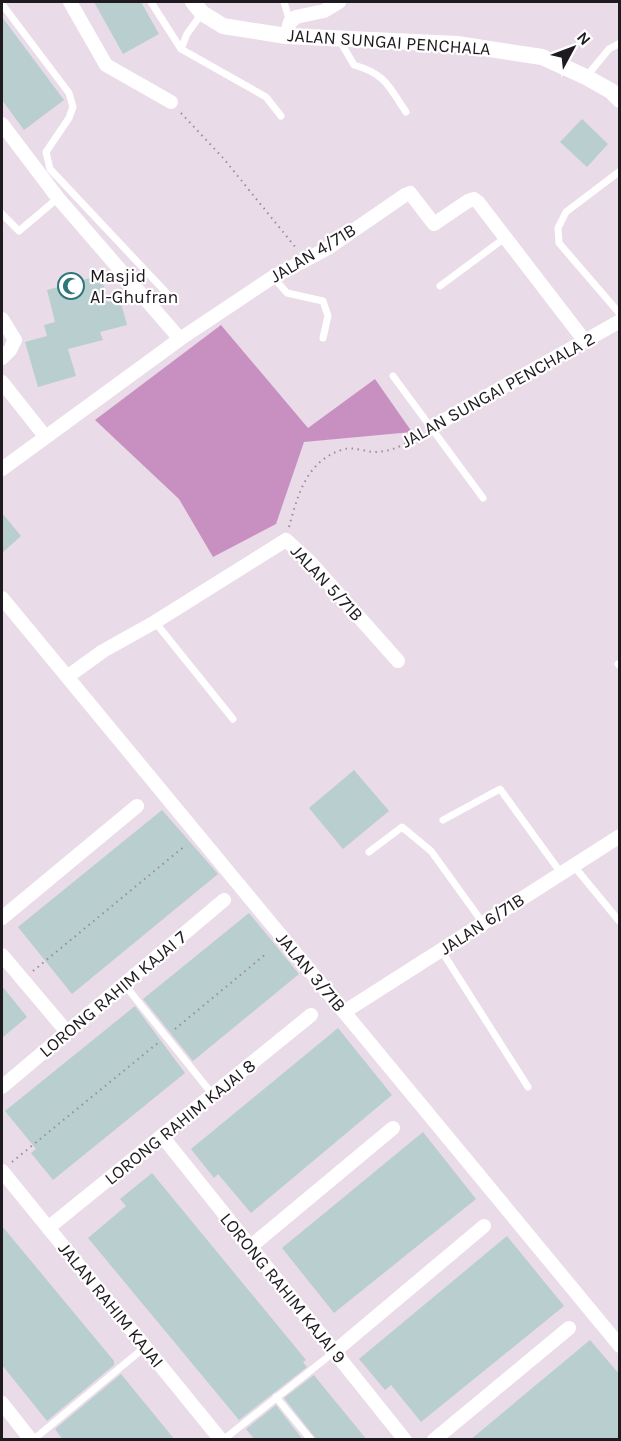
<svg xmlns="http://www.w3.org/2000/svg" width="621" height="1441" viewBox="0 0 621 1441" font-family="Karla,sans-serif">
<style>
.forest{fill:#c890c1}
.building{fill:#b8cecf}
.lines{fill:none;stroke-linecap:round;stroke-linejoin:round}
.path{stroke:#998e98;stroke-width:2;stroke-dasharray:1.5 4.5;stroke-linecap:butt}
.service{stroke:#fff;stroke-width:7}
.minor{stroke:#fff;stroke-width:14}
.tertiary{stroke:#fff;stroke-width:16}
.labels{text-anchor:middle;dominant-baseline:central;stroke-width:4.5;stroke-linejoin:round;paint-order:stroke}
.street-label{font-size:18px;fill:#1f1a1f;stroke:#fff}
.poi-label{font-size:18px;fill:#1f1a1f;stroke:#fff;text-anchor:start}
</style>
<rect width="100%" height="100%" fill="#eadbe8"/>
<path class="forest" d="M 221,325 L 308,428 L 375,379 L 412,432 L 304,442 L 276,524 L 213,557 L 179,499 L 95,420 Z"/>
<path class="building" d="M 94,2 L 141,2 L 159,34 L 123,54 Z
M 2,17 L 64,100 L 24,130 L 2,100 Z
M 582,119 L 608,144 L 587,167 L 560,142 Z
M 101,275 L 108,302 L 120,299 L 127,325 L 100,332 L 103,340 L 68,349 L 76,376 L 38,387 L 25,342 L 47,336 L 44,325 L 55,322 L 47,290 Z
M 2,513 L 21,536 L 2,553 Z
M 354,770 L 389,811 L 343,849 L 309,808 Z
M 162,810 L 218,874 L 72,994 L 18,927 Z
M 249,913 L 299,974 L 193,1061 L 143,999 Z
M 2,986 L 27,1017 L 2,1038 Z
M 135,1006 L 185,1073 L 53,1180 L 31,1153 L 36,1149 L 5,1111 Z
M 338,1028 L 392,1095 L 251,1213 L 218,1174 L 214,1178 L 191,1149 Z
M 423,1132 L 476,1199 L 334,1313 L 282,1248 Z
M 152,1173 L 306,1360 L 303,1362 L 307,1367 L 239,1420 L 88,1238 L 126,1206 L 120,1199 Z
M 2,1226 L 114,1361 L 114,1365 L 47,1421 L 2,1365 Z
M 507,1236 L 564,1306 L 421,1422 L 391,1385 L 385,1390 L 359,1359 Z
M 590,1340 L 620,1375 L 620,1440 L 470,1440 Z
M 121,1374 L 175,1440 L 63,1440 L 55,1429 Z
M 314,1375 L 322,1385 L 367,1440 L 317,1440 L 284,1398 Z
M 276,1405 L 303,1440 L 255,1440 L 246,1429 Z"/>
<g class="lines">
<path class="path" d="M 181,113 L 224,159 L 296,248
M 289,527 C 298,494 307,459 345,449 C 353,447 364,451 373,452 C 391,452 405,445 420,435
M 33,971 L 186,845
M 175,1029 L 267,953
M 12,1162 L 159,1042"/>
<path class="service" d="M 151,2 L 181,49
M 284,2 L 290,22
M 2,4 L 69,93 L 73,107 L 69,118 L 46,152 L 50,169 L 175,302
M 202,13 L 187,34 L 181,49 L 266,97 L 281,116
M 340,41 L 354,65 C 386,74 389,87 406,112
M 586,77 L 609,49 L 620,43
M 620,171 L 566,212 L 558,228 L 559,243 L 620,314
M 2,214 L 19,231 L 58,198
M 273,277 L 287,293 L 323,301 L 328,316 L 323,338
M 440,286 L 506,237
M 393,376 L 483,498
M 155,622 L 233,719
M 618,664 L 620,666
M 443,820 L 500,789 L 561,873
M 369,852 L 402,827 L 431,851 L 483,923
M 573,865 L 620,922
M 441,950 L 528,1087
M 124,984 L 213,1095
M 276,1397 L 311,1440
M 33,1440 L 145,1347
M 223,1440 L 334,1352"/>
<path class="minor" d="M 70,2 L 106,65 L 171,102
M 286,36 L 290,22 L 296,17 L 324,11 L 339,2
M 2,124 L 58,198 L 180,339
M 2,319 L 15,340 L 10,350 L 2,358
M 2,382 L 44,435
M 432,427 L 620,321
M 2,469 L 180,339 L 273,277 L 328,248 L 405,195 L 410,193 L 434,224 L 468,201 L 474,199 L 478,202 L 584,340
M 2,598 L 620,1346
M 67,677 L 103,651 L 155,622 L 286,540 L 310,562 L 398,661
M 2,918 L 137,806
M 2,955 L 67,1032
M 344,1012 L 620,836
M 2,1087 L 224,900
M 162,1136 L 405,1440
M 2,1171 L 221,1440
M 48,1228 L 311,1015
M 250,1247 L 393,1128
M 334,1352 L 484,1226
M 2,1403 L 31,1440
M 434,1440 L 569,1328"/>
<path class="tertiary" d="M 193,2 L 202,13 L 223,26 L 286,36 L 457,44 L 542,57 L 586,77 L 611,91 L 620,100"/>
</g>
<defs>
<symbol id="mosque-ring" viewBox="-11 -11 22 22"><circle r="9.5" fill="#fff" stroke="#2d777b" stroke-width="1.5"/><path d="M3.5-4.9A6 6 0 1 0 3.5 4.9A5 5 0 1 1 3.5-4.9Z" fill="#2d777b"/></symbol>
</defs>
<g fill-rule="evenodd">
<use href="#mosque-ring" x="56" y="271" width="30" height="30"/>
</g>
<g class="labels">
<g class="street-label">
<text transform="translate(389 42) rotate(4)">JALAN SUNGAI PENCHALA</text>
<text transform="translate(313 253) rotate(-31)">JALAN 4/71B</text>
<text transform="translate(498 390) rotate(-29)">JALAN SUNGAI PENCHALA 2</text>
<text transform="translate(327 583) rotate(47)">JALAN 5/71B</text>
<text transform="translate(482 924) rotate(-33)">JALAN 6/71B</text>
<text transform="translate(311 972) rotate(50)">JALAN 3/71B</text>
<text transform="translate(113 994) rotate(-40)">LORONG RAHIM KAJAI 7</text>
<text transform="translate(180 1122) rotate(-39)">LORONG RAHIM KAJAI 8</text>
<text transform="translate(283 1288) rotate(51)">LORONG RAHIM KAJAI 9</text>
<text transform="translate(111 1305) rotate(51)">JALAN RAHIM KAJAI</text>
</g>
<g class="poi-label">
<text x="90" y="276">Masjid<tspan x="90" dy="21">Al-Ghufran</tspan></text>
</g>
</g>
<rect width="621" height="1441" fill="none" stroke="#1f1a1f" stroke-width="6"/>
<g transform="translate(573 48) rotate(49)" stroke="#ffffff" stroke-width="4.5" paint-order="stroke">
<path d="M0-4.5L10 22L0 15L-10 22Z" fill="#1f1a1f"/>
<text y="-9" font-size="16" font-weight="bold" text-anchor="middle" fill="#1f1a1f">N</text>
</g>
</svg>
